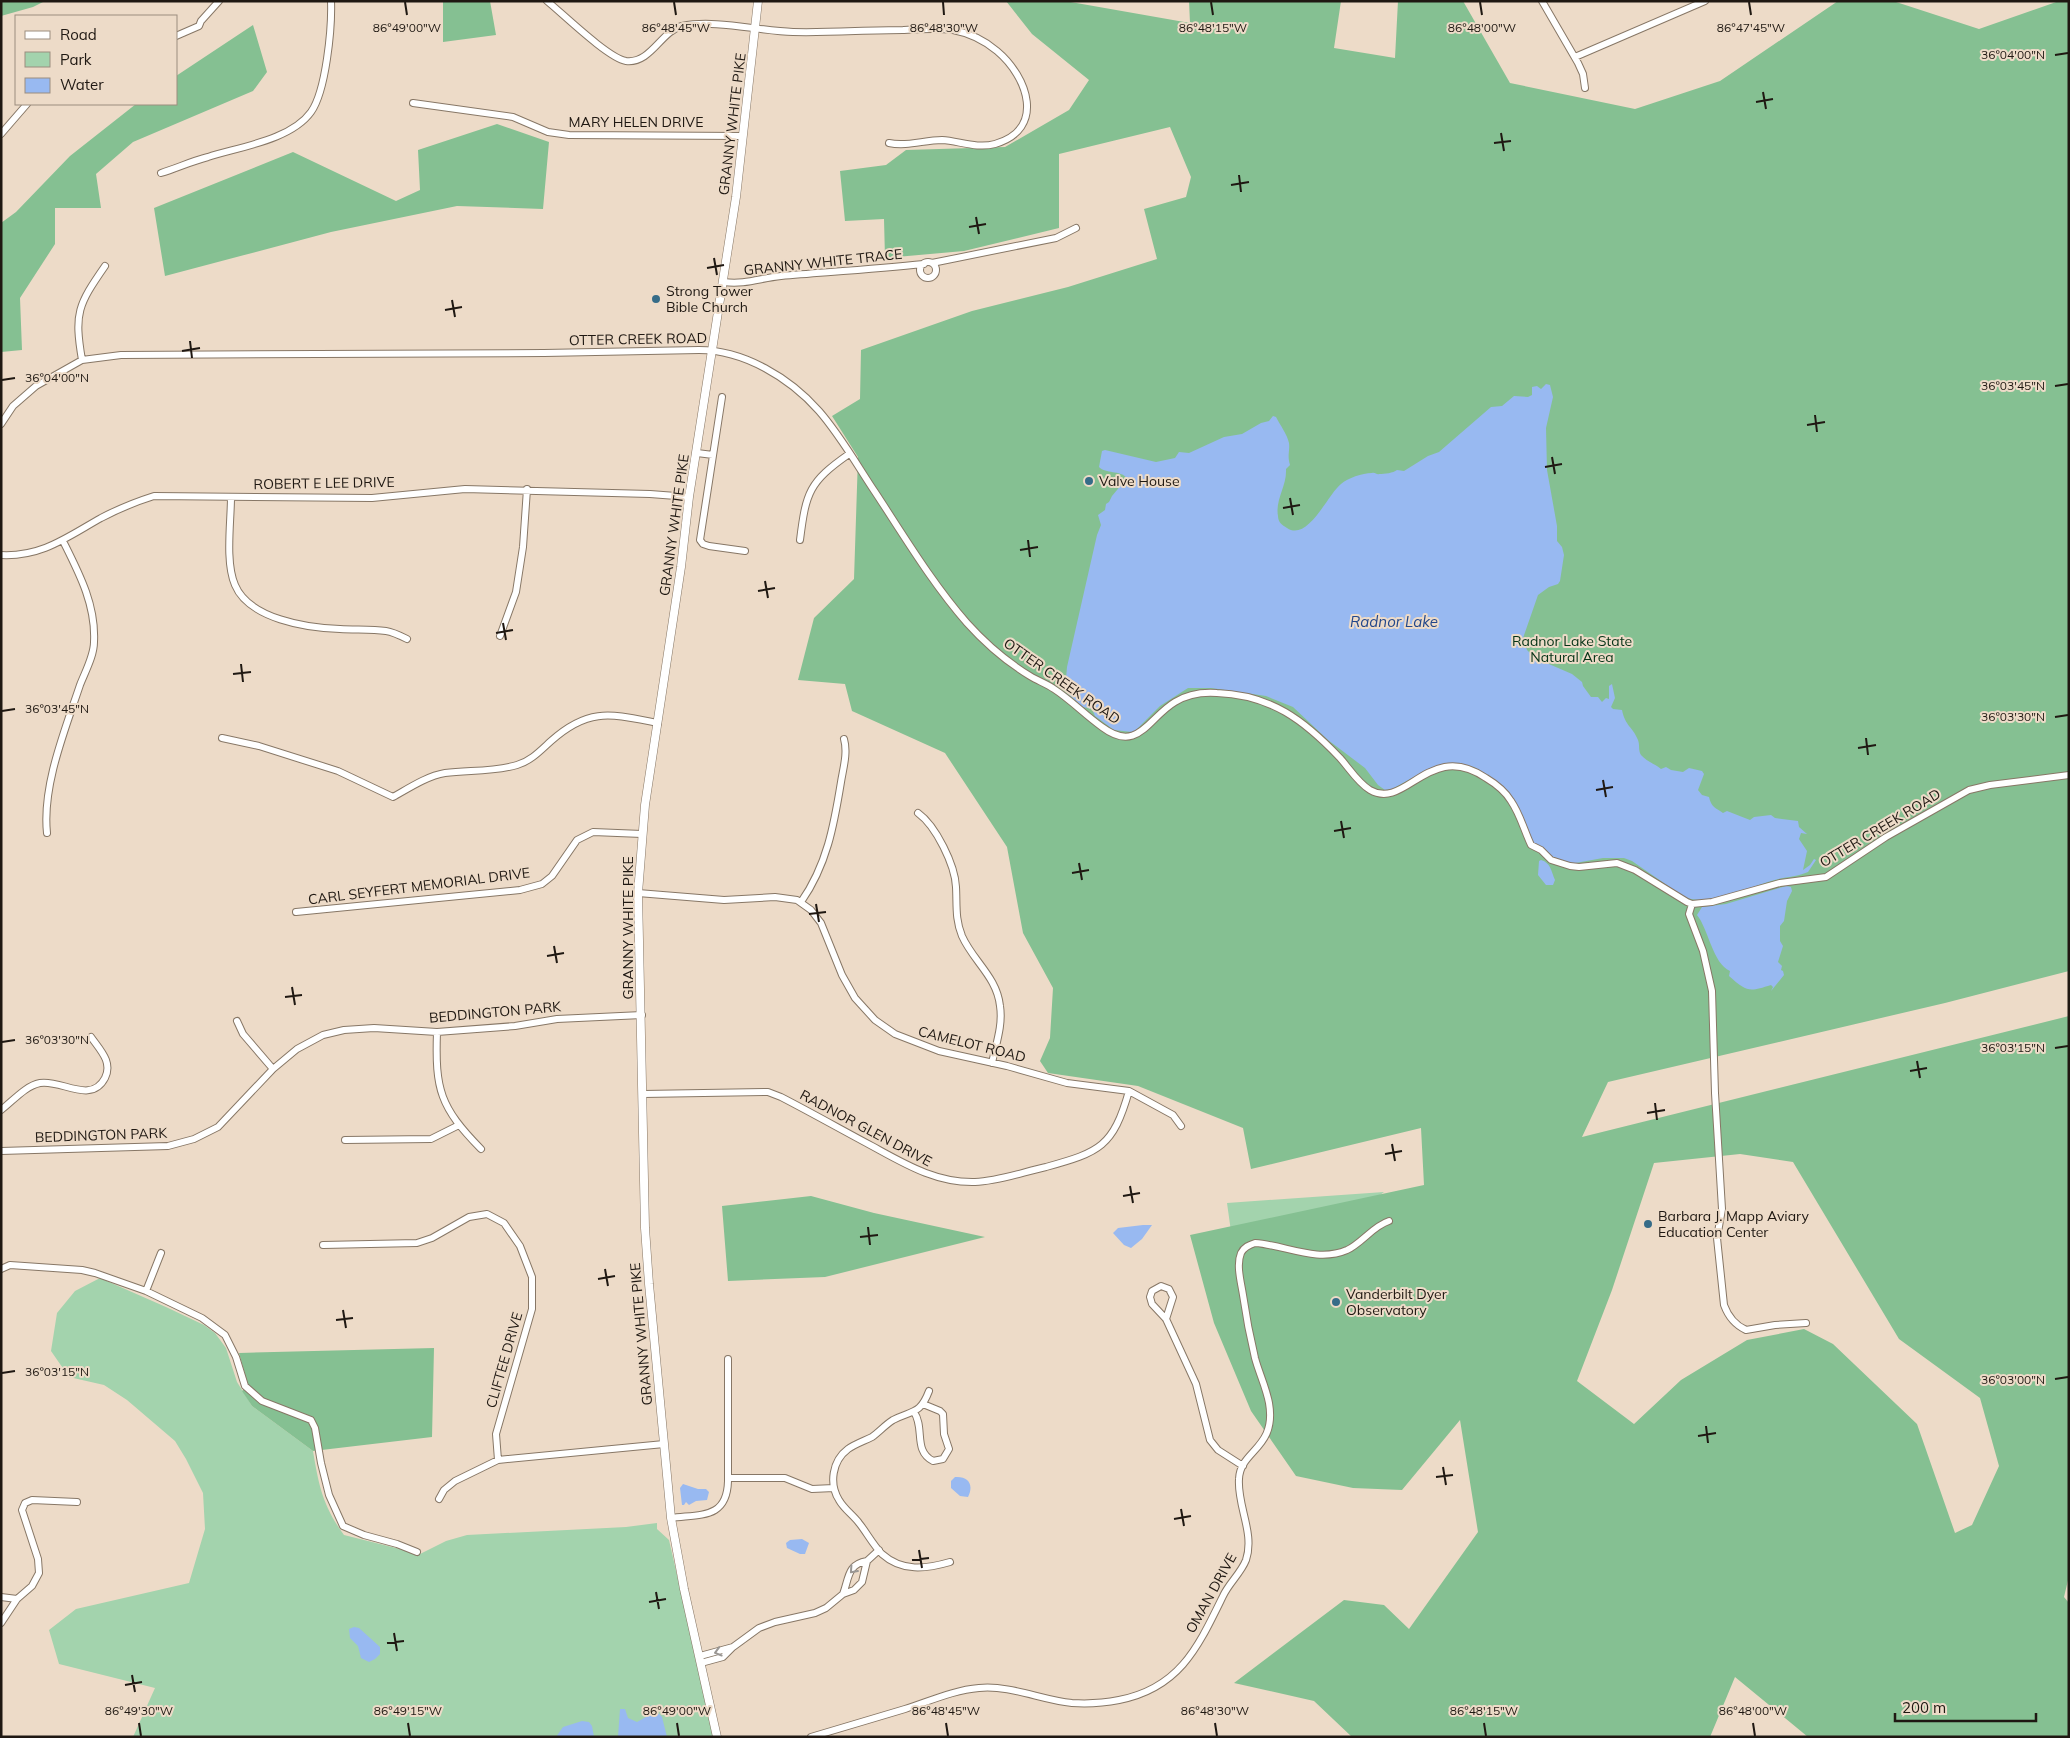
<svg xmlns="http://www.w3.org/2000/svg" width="2070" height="1738" viewBox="0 0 2070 1738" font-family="Mulish,sans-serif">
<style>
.green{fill:#a3d3ad}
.forest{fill:#85c092;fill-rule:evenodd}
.water{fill:#98b9f1}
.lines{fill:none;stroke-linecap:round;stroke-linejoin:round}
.minor-casing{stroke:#877766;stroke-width:8}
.major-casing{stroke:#877766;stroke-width:9}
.minor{stroke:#fff;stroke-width:6}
.major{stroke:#fff;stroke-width:8}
.oneway{stroke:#9a9794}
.ticks{fill:none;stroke:#1f1812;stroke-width:2}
.poi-dot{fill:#366c88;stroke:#eddbc8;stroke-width:2}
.labels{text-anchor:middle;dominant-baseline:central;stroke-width:4;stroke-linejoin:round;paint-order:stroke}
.street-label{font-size:14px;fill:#1f1812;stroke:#eddbc8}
.poi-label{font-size:14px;fill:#1f1812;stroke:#eddbc8;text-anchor:start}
.park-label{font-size:14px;fill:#053316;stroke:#eddbc8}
.water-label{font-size:15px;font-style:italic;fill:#23478a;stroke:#eddbc8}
.ticks-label{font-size:12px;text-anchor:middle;fill:#1f1812;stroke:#eddbc8;stroke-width:4;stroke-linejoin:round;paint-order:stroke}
</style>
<rect width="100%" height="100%" fill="#eddbc8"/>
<path class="green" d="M 1384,1192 L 1315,1245 L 1234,1253 L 1227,1203 Z
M 100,1278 L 166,1307 L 204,1325 L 215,1333 L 226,1348 L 237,1382 L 252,1406 L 313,1451 C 319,1487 323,1506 344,1535 L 420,1554 L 446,1541 L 467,1535 L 626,1527 L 657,1523 L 657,1529 L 669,1540 L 714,1737 L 133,1737 L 155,1688 L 59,1664 L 49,1630 L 76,1609 L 189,1583 L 205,1529 L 203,1493 L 186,1459 L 175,1441 L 127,1400 L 104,1385 L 69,1377 L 51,1351 L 57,1313 L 75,1291 Z"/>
<path class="forest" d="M 1,1 L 45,1 L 33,7 L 1,16 Z
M 443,1 L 490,1 L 496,35 L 443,42 Z
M 1006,1 L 1065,1 L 1190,23 L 1189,1 L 1341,1 L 1334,48 L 1395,58 L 1398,1 L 1463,1 L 1510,83 L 1635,109 L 1720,81 L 1838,1 L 1893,1 L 1979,29 L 2059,1 L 2069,1 L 2069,971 L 1945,1003 L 1608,1082 L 1582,1137 L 2069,1016 L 2069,1576 L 2064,1597 L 2069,1603 L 2069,1737 L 1808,1737 L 1735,1677 L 1710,1737 L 1352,1737 L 1314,1701 L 1234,1683 L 1344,1600 L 1384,1605 L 1409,1629 L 1478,1532 L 1460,1420 L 1402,1490 L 1353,1488 L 1296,1476 L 1251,1411 L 1214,1323 L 1190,1235 L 1424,1185 L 1421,1128 L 1251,1169 L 1243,1128 L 1138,1086 L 1048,1073 L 1040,1061 L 1050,1038 L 1053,988 L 1023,933 L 1007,847 L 945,753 L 852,711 L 845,684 L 798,680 L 814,618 L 854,579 L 858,457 L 832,416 L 860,399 L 861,350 L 972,311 L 1068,287 L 1157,259 L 1144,209 L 1186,197 L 1191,177 L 1170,127 L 1059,154 L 1059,228 L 964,251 L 885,258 L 884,219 L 845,221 L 840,171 L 886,165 L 906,150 L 1005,147 L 1069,110 L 1089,80 L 1032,34 ZM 1740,1154 L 1793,1162 L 1899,1339 L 1980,1398 L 1999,1466 L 1972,1525 L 1955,1533 L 1917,1424 L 1833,1344 L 1804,1329 L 1747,1340 L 1681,1380 L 1634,1424 L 1577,1381 L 1612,1290 L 1654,1163 Z
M 253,25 L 267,72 L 253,91 L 133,142 L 96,174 L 101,208 L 55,208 L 55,244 L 20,298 L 22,350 L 1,352 L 1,223 L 16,212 L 70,156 L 136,104 L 176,104 L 176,76 Z
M 497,124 L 549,142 L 543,209 L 457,206 L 331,232 L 165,276 L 154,208 L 293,152 L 396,201 L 420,190 L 418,150 Z
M 811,1196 L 874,1213 L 985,1237 L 825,1277 L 728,1281 L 722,1206 Z
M 434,1348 L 432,1437 L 313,1451 L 252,1406 L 242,1391 L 248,1385 L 239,1353 Z"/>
<path class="water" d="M 1546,384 L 1550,385 L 1553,397 L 1546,428 L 1547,470 L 1557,526 L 1557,541 L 1562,547 L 1564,555 L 1560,581 L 1558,584 L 1549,587 L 1538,595 L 1523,638 L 1527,650 L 1535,658 L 1572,674 L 1582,682 L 1583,686 L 1591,697 L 1598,697 L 1602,702 L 1606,698 L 1609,699 L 1609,686 L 1612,684 L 1615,698 L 1611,707 L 1613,709 L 1622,710 C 1625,726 1633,727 1638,740 C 1640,745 1638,750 1641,755 C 1646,761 1655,764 1661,769 L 1666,767 L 1671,770 L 1683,772 L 1689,768 L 1702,771 L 1704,774 L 1698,790 L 1702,795 L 1709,797 C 1711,807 1716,808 1723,813 L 1727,811 L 1750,820 L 1754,817 L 1771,815 L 1775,818 L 1798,821 L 1799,827 L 1807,834 L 1801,833 L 1799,839 L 1807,851 L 1803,870 L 1810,865 L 1814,859 L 1816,860 L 1808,872 C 1797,877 1783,877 1771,881 C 1744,889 1711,907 1684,897 L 1632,861 L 1624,858 L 1603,858 L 1570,864 L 1549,855 L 1534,844 L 1520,811 L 1486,775 L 1474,767 L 1446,763 L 1423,772 L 1392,789 L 1385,790 L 1378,785 L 1365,768 L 1328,740 L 1293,707 L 1266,696 L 1211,688 L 1188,688 L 1160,706 L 1135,731 L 1132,732 L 1114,730 L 1095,716 L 1092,709 L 1083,707 L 1065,691 L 1067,667 L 1097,535 L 1101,525 L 1098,515 L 1105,510 L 1106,504 L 1109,502 L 1112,496 L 1127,478 C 1120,470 1106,474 1099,467 L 1102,451 L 1105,450 L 1156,462 L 1175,458 L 1179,452 L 1189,453 L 1224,437 L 1242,434 L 1261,423 L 1269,421 L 1273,416 L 1276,417 C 1280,425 1287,434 1289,443 C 1290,451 1287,455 1290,465 L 1286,469 C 1287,486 1275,500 1278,516 C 1278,522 1282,525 1287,528 C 1308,542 1328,494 1341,484 C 1348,478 1362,473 1372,473 C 1375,472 1377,475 1379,474 C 1385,474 1393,473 1397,470 L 1404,471 L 1428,456 L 1439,452 L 1491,407 L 1502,406 L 1514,396 L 1528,397 L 1532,395 L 1532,387 L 1537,386 L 1541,389 Z
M 1541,860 C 1551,863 1551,871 1555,880 L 1553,885 L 1546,885 L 1538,875 L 1539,861 Z
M 1786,886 L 1791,887 L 1792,891 L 1787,901 L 1784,921 L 1780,926 L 1780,941 L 1783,946 L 1778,962 L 1782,966 L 1781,970 L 1783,971 L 1784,975 L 1771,991 L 1773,987 L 1771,985 C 1749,992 1747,992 1729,976 L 1730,971 C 1713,964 1708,928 1697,915 L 1702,907 L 1726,904 Z
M 1143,1225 L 1152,1225 L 1142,1239 L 1131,1248 L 1124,1245 L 1113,1233 L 1118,1228 Z
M 955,1477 C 969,1476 974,1485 968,1497 L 960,1496 L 951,1488 L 951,1481 Z
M 683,1484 L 698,1489 L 706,1489 L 709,1492 L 707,1500 L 696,1501 L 689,1505 L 686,1502 L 684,1505 L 682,1505 L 680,1488 Z
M 802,1539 L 809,1543 L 805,1554 L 800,1554 L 787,1548 L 786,1543 L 790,1540 Z
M 354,1627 L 359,1628 L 380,1647 L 380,1654 L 375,1659 L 369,1662 L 361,1658 L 358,1646 L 350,1638 L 349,1629 Z
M 651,1705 L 662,1717 L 667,1737 L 618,1737 L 620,1709 L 625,1709 L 628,1718 L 637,1722 L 648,1716 Z
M 582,1721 L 589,1722 L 592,1726 L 594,1737 L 556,1737 L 563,1727 Z"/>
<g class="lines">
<defs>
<path id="minor" d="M 547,1 C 563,14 608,58 626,61 C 651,64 661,31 682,26 C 715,19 759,31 793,32 C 829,33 866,30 903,30 C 920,29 936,28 953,30 C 969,33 984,40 997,51 C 1028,77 1046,129 995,144 C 977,149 959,141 942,140 C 924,140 907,147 889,143
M 1542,1 L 1578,63 L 1583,74 L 1585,88
M 176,36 L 199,26 L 201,21 L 219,1
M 1575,57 L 1705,1
M 413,103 L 513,117 L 548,132 L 569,135 L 743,136
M 1,134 L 27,104
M 161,173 C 177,168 192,161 208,157 C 239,147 291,140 311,112 C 326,91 332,28 331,1
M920 270a8 8 0 1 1 16 0a8 8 0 1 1-16 0Z
M 932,263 L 1056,238 L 1076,228
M 724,282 C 744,285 761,278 781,276 C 829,272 876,269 924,264
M 82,360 C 74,313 78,305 105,266
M 722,397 L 700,540 L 703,544 L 709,546 L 745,551
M 1,424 L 13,406 L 36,386 L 82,360 L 121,355 L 544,353 L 699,350 C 744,350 790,378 819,411 C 840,435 857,465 875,492 C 904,536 932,583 967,623 C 985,643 1007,662 1030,676 C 1038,681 1047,684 1054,689 C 1071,700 1085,715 1102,727 C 1138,754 1148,718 1175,702 C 1188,694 1203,692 1217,693 C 1271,695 1304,720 1340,758 C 1349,768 1358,783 1370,790 C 1406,811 1429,739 1486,778 C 1496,784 1505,791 1511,801 C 1520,814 1524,830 1531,845 L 1541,850 L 1551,860 L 1570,866 L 1579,867 L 1617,863 L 1635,870 L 1687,902 L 1692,904 L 1712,902 L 1780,883 L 1826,877 L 1886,837 L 1969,790 L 1990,785 L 2069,775
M 697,453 L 713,455
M 231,497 C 231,522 225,562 235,585 C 249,619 307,628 340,629 C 355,630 371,629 386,631 C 393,632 401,636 407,639
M 800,540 C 806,492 809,482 849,454
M 1,555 C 42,557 67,537 101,518 C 118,509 135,502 154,496 L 372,498 L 465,489 L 650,494 L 689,497
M 500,636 L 516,592 L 523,547 L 527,489
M 222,738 L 259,746 L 338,771 L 393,797 C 409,788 427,776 445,773 C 470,770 493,772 517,765 C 531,761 541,750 551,741 C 589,707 611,714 658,723
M 918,813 C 936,826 955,865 956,887 C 957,905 955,919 962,936 C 973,961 997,977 1000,1006 C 1003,1025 996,1044 992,1063
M 47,833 C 42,786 65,730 80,685 C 85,672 94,656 94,642 C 96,605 79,573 63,541
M 638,893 L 724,900 L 775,897 L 797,900 L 811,910 L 821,923 L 842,975 L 855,998 L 875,1020 L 895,1034 L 939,1051 L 1007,1066 L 1067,1083 L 1129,1091 L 1173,1115 L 1181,1126
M 801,902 C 827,865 834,825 841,782 C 843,769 848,753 844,739
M 1692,904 L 1689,914 L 1703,951 L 1712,991 L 1715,1093 L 1722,1209 L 1717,1238 L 1724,1305 C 1728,1316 1735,1325 1746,1330 L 1775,1325 L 1806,1323
M 296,912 L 520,890 L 542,884 L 552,876 L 577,840 L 593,832 L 642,834
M 237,1021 L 243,1034 L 273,1069
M 437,1032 C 435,1090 440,1107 481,1149
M 643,1094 L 768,1092 L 781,1097 C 812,1113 842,1130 872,1146 C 905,1164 936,1183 975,1182 C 999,1181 1023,1172 1046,1167 C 1100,1152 1113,1147 1129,1091
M 1,1110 C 13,1101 25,1086 40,1083 C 61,1079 91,1105 105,1078 C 113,1062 100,1050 91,1037
M 345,1140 L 431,1139 L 459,1125
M 1,1151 L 168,1146 L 194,1139 L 218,1127 L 273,1069 L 297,1049 L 323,1035 L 344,1030 L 374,1028 L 437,1032 L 515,1026 L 557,1019 L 642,1015
M 323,1245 L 417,1243 L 432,1238 L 469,1217 L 487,1214 L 504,1223 L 520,1246 L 532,1277 L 532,1309 L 496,1434 L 498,1460
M 1,1269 L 10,1265 L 82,1270 L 95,1273 L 146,1291 L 202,1318 L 225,1335 L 236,1357 L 245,1386 L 262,1401 L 311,1420 L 315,1428 L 321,1463 L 329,1495 L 343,1526 L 364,1535 L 397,1544 L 417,1552
M 146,1291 L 161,1253
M 1166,1319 L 1173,1297 L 1169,1289 L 1161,1286 L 1152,1291 L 1150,1297 L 1152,1304 L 1166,1319 L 1196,1384 L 1210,1440 L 1218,1450 L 1243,1466
M 929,1391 C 920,1415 912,1410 893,1420 C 885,1425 879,1432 872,1437 C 864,1441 855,1444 848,1449 C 832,1461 829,1484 839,1500 C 844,1509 853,1515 859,1523 C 867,1533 873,1545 882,1554 C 902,1572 926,1569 950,1562
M 914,1412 C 925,1428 913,1451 933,1461 L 943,1459 L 949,1449 L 944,1434 L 943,1414 L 940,1411 L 923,1404
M 728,1478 L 785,1478 L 812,1489 L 834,1488
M 439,1499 L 444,1490 L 455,1481 L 498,1460 L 664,1444
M 671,1518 C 701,1514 727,1519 728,1481 L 728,1359
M 867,1561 L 879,1550
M 1,1597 L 17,1599
M 1,1623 L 17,1599 L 32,1586 L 39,1573 L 38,1559 L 22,1510 L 25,1503 L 32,1500 L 77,1502
M 733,1647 L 759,1628 L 775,1622 L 815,1613 L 826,1608 L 843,1594 L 854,1590 L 862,1582 L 867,1561 C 847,1564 849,1579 843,1594
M 700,1656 L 733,1647 L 723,1657 L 701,1663
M 811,1737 C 842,1728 874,1718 905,1709 C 930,1701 954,1690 979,1688 C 1011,1685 1041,1700 1072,1703 C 1088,1704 1104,1703 1119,1700 C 1180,1688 1198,1647 1223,1596 C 1229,1583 1241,1573 1246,1560 C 1255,1533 1237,1506 1239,1479 C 1240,1450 1277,1449 1269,1403 C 1266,1387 1259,1373 1255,1358 C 1250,1337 1246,1316 1243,1295 C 1241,1282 1236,1265 1241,1253 C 1244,1247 1249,1245 1255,1243 C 1285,1245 1317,1263 1347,1250 C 1362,1243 1373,1226 1389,1221"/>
<path id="major" d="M 717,1737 L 684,1589 L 671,1518 L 649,1284 L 645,1228 L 638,893 L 645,805 L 681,567 L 689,497 L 736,197 L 758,1"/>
</defs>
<use href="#minor" class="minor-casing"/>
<use href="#major" class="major-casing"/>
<use href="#minor" class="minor"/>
<use href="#major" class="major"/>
</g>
<defs><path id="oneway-chevron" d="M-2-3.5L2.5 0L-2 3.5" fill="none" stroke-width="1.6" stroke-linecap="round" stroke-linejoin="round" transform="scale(1.25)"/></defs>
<g class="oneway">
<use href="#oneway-chevron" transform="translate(853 1570) rotate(132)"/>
<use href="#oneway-chevron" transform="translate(718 1652) rotate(164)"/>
</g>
<path class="ticks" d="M 405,2 L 407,15M 674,2 L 676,15M 943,2 L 944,15M 1211,2 L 1213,15M 1480,2 L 1482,15M 1749,2 L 1751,15M 2055,55 L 2068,53M 1763,92 L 1766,109M 1756,102 L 1773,99M 1501,133 L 1504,151M 1494,143 L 1511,141M 1239,175 L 1241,192M 1231,185 L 1249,182M 976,217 L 979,234M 969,227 L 986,224M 714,258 L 717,275M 707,268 L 724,265M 452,300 L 455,317M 445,310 L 462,307M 190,341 L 192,358M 182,351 L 200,348M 2,380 L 15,378M 2055,386 L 2068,384M 1815,415 L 1817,432M 1807,425 L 1825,422M 1552,457 L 1555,474M 1545,467 L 1562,464M 1290,498 L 1293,515M 1283,508 L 1300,505M 1028,540 L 1030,557M 1020,550 L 1038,547M 765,581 L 768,598M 758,591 L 775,588M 503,623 L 506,640M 496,633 L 513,630M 241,664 L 243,682M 233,674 L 251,672M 2,711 L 15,709M 2055,717 L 2068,715M 1866,738 L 1868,755M 1858,748 L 1876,745M 1603,780 L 1606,797M 1596,790 L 1613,787M 1341,821 L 1344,838M 1334,831 L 1351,828M 1079,863 L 1082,880M 1072,873 L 1089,870M 816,904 L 819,922M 809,914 L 826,912M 554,946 L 557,963M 547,956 L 564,953M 292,987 L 295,1005M 285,997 L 302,995M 2,1042 L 15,1040M 2055,1048 L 2068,1046M 1917,1061 L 1920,1078M 1910,1071 L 1927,1068M 1655,1103 L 1657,1120M 1647,1113 L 1665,1110M 1392,1144 L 1395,1161M 1385,1154 L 1402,1151M 1130,1186 L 1133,1203M 1123,1196 L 1140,1193M 868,1227 L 870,1245M 860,1237 L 878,1235M 605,1269 L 608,1286M 598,1279 L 615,1276M 343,1310 L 346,1328M 336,1320 L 353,1318M 2,1373 L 15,1371M 2055,1379 L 2068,1377M 1706,1426 L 1708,1443M 1698,1436 L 1716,1433M 1443,1467 L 1446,1485M 1436,1477 L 1453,1475M 1181,1509 L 1184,1526M 1174,1519 L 1191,1516M 919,1550 L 922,1568M 912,1560 L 929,1558M 656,1592 L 659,1609M 649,1602 L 666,1599M 394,1633 L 397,1651M 387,1643 L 404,1641M 132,1675 L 135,1692M 125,1685 L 142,1682M 139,1723 L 141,1736M 408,1723 L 410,1736M 677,1723 L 679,1736M 946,1723 L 948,1736M 1215,1723 L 1217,1736M 1484,1723 L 1486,1736M 1753,1723 L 1755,1736"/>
<g class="poi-dot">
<circle cx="656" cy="299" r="5"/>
<circle cx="1089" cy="481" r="5"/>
<circle cx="1648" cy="1224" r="5"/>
<circle cx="1336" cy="1302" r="5"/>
</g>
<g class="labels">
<g class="street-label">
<text x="636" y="122">MARY HELEN DRIVE</text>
<text transform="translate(732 124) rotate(-83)">GRANNY WHITE PIKE</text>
<text transform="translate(823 262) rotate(-6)">GRANNY WHITE TRACE</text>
<text transform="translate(638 339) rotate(-1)">OTTER CREEK ROAD</text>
<text transform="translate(324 483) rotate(-1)">ROBERT E LEE DRIVE</text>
<text transform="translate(674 525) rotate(-82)">GRANNY WHITE PIKE</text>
<text transform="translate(1062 681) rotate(35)">OTTER CREEK ROAD</text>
<text transform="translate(1880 828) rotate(-31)">OTTER CREEK ROAD</text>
<text transform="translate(419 886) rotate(-7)">CARL SEYFERT MEMORIAL DRIVE</text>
<text transform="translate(628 928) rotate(-90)">GRANNY WHITE PIKE</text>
<text transform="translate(495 1012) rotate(-5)">BEDDINGTON PARK</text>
<text transform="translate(972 1044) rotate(14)">CAMELOT ROAD</text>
<text transform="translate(866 1128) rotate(28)">RADNOR GLEN DRIVE</text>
<text transform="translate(101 1135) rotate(-2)">BEDDINGTON PARK</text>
<text transform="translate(641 1334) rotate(-95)">GRANNY WHITE PIKE</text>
<text transform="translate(504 1360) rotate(-74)">CLIFTEE DRIVE</text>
<text transform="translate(1211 1593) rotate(-61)">OMAN DRIVE</text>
</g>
<g class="poi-label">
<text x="666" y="291">Strong Tower<tspan x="666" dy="16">Bible Church</tspan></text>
<text x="1099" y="481">Valve House</text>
<text x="1658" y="1216">Barbara J. Mapp Aviary<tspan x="1658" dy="16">Education Center</tspan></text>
<text x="1346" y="1294">Vanderbilt Dyer<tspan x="1346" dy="16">Observatory</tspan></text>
</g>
<g class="park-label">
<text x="1572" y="641">Radnor Lake State<tspan x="1572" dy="16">Natural Area</tspan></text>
</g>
<g class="water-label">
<text x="1394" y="621">Radnor Lake</text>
</g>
</g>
<g class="ticks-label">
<text x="407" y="32">86°49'00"W</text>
<text x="676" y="32">86°48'45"W</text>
<text x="944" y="32">86°48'30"W</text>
<text x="1213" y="32">86°48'15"W</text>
<text x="1482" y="32">86°48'00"W</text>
<text x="1751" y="32">86°47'45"W</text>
<text x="2013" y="59">36°04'00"N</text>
<text x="57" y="382">36°04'00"N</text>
<text x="2013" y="390">36°03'45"N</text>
<text x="57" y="713">36°03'45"N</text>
<text x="2013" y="721">36°03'30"N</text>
<text x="57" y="1044">36°03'30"N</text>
<text x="2013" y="1052">36°03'15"N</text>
<text x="57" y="1376">36°03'15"N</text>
<text x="2013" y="1384">36°03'00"N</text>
<text x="139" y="1715">86°49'30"W</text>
<text x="408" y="1715">86°49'15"W</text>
<text x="677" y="1715">86°49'00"W</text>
<text x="946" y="1715">86°48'45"W</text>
<text x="1215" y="1715">86°48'30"W</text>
<text x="1484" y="1715">86°48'15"W</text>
<text x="1753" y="1715">86°48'00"W</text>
</g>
<rect width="2070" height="1738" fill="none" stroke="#1f1812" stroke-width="5"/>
<rect x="15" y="15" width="162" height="90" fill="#eddbc8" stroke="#9b8d7f"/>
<rect x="25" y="31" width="25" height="8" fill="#ffffff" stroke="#9b8d7f"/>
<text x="60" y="40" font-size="15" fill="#1f1812">Road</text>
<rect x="25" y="52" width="25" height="15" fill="#a3d3ad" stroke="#9b8d7f"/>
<text x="60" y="65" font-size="15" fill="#1f1812">Park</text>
<rect x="25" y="78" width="25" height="15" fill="#98b9f1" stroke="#9b8d7f"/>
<text x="60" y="90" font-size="15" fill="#1f1812">Water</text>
<path d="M1895 1713v8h141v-8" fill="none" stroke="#1f1812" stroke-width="2.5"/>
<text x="1902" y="1713" font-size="15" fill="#1f1812" stroke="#eddbc8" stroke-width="4" paint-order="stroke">200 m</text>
</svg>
